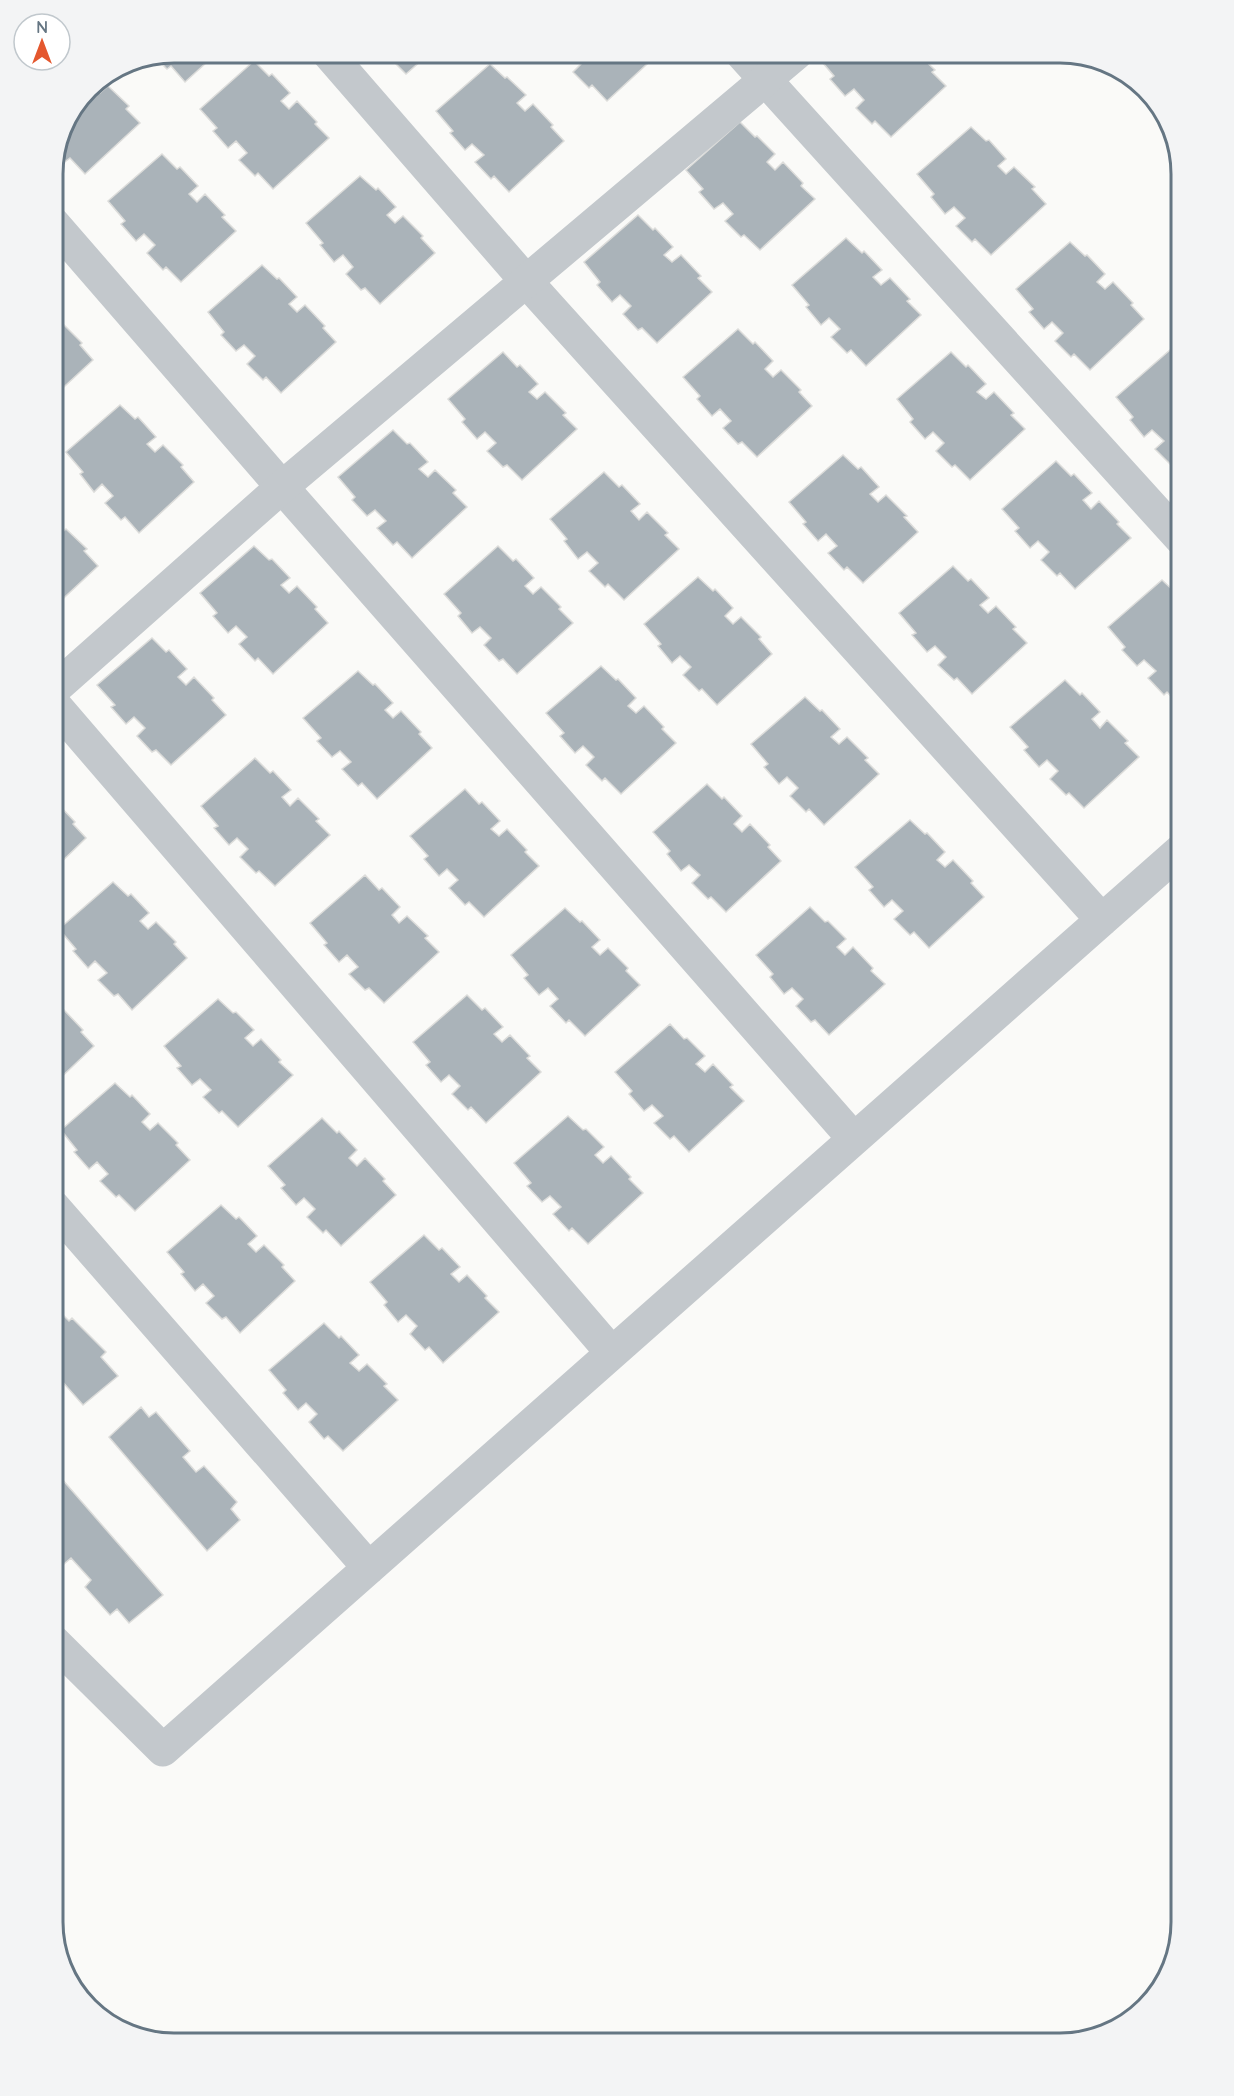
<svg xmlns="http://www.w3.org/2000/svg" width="1234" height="2096" viewBox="0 0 1234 2096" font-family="Quicksand,sans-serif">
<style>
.building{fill:#aab3b9;stroke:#dcdcda;stroke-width:1.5}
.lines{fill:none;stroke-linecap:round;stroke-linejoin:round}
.minor{stroke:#c3c8cc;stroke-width:33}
.tertiary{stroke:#c3c8cc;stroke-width:33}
.rim{fill:none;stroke:#657683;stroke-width:3}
</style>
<rect width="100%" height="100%" fill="#fafaf8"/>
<path class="building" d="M 174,52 L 217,53 L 185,82 L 171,66 L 167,69 L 154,56 Z
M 379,53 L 430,53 L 406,74 L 391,59 L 388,61 Z
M 556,53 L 659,53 L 607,101 L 592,85 L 589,88 L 573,72 L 581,64 L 570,53 L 562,60 Z
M 821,53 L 902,53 L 906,56 L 910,53 L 917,53 L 935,70 L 932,72 L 946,86 L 891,137 L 875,121 L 872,124 L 856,108 L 864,100 L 854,89 L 845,96 L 830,79 L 834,76 L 817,56 Z
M 254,61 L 269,76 L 272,74 L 290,93 L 281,101 L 289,109 L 297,101 L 317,122 L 315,124 L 329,138 L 273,189 L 258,173 L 255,176 L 239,160 L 247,153 L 236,141 L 228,148 L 213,131 L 217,128 L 200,109 Z
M 490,64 L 505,78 L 507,77 L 526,95 L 517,103 L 525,111 L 533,104 L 553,125 L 551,127 L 564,141 L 509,192 L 494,176 L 491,179 L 475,162 L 484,155 L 472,144 L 465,150 L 450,133 L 453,131 L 436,111 Z
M 92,85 L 100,93 L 108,86 L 129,106 L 126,109 L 140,123 L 85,174 L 70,158 L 66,161 L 56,150 L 62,127 L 88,88 Z
M 740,122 L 755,137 L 757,136 L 775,154 L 767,162 L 775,170 L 783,162 L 803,183 L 801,186 L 815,199 L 760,250 L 744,235 L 741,237 L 725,221 L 733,214 L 723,203 L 714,209 L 699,192 L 703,189 L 686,170 Z
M 971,127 L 986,141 L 989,140 L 1006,159 L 998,166 L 1006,174 L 1014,167 L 1035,187 L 1032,189 L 1046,204 L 991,255 L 975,239 L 972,242 L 956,226 L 965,218 L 954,207 L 945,214 L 931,197 L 934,194 L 917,174 Z
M 162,154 L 177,169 L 180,167 L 198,186 L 189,194 L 197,202 L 205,194 L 225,215 L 222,217 L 236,231 L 181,282 L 166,267 L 163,270 L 147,253 L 155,245 L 144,234 L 136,241 L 121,224 L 125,221 L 108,201 Z
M 360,176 L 376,190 L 378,188 L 396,207 L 387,215 L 395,223 L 403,216 L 423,236 L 421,238 L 435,253 L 380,304 L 365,288 L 361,290 L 346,274 L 353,267 L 343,255 L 334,262 L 320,245 L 323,243 L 306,223 Z
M 638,215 L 653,230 L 655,228 L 673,247 L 664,255 L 672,262 L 681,255 L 701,276 L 698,278 L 712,292 L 657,343 L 642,328 L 638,330 L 623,314 L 631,306 L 620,295 L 612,302 L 597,285 L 600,282 L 584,262 Z
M 846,238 L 862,253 L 864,251 L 882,270 L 873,277 L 881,285 L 890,278 L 910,299 L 907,301 L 921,315 L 866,366 L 851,350 L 847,353 L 831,337 L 840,329 L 829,318 L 821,325 L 806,307 L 809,305 L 792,285 Z
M 1070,242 L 1085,256 L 1087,255 L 1105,274 L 1097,282 L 1105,289 L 1113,282 L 1133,303 L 1131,305 L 1144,319 L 1090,370 L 1074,354 L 1071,357 L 1055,341 L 1063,333 L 1052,322 L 1044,329 L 1029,312 L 1033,309 L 1016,289 Z
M 262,265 L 277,279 L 279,278 L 297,297 L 289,304 L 297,312 L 305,305 L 325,326 L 323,328 L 336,342 L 281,393 L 266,377 L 263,380 L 247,364 L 255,356 L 244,345 L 236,351 L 221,335 L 224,332 L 208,312 Z
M 62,323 L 82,343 L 80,345 L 93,360 L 53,397 L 53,329 Z
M 738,329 L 753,344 L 755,342 L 773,361 L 765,369 L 773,377 L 781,370 L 801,390 L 799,392 L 812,406 L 757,457 L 742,442 L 738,444 L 723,428 L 731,421 L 720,409 L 712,416 L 697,399 L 700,396 L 683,377 Z
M 1170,350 L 1181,361 L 1181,470 L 1174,462 L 1171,465 L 1155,449 L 1164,441 L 1152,430 L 1144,437 L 1130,420 L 1133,417 L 1116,397 Z
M 503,352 L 517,367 L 520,365 L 538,384 L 529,392 L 537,399 L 545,392 L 566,413 L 563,415 L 577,429 L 522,480 L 507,465 L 503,467 L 487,451 L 496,443 L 485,432 L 477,439 L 462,422 L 465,419 L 448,399 Z
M 951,352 L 966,367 L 968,365 L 986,384 L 977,392 L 986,399 L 994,392 L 1014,413 L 1011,415 L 1025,429 L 970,480 L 955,465 L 952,467 L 936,451 L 944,443 L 933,432 L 925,439 L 910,422 L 913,419 L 897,399 Z
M 120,405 L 135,419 L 138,417 L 156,437 L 147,444 L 155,452 L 163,445 L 183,465 L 181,467 L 194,482 L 139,533 L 125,517 L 121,520 L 105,503 L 113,496 L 102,484 L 94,492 L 80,474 L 83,472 L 66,452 Z
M 393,430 L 407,444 L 410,443 L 428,462 L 419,469 L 428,477 L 435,470 L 456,490 L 453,493 L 467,507 L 412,558 L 397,542 L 393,545 L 377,528 L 386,521 L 375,510 L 367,516 L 352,500 L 355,497 L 338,477 Z
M 843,455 L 858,469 L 861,467 L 879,487 L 870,494 L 878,502 L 886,495 L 907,516 L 904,517 L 918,532 L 863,583 L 847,567 L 844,570 L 828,553 L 837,546 L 826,534 L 818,541 L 803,524 L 806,522 L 789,502 Z
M 1056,461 L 1071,476 L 1074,474 L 1092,493 L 1083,500 L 1091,509 L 1099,501 L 1119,522 L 1117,524 L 1131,538 L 1075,589 L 1060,573 L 1057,576 L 1041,560 L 1049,552 L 1038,541 L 1030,548 L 1015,531 L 1019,528 L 1002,509 Z
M 604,472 L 619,487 L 622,485 L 640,504 L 631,511 L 639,520 L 647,512 L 668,533 L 665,535 L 679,549 L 624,600 L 608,584 L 605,587 L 589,571 L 598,563 L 587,552 L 578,559 L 564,541 L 567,539 L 550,519 Z
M 66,529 L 87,549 L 84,551 L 98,566 L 53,608 L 53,530 L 58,536 Z
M 254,546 L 269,560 L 272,559 L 290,578 L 281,585 L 289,593 L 297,586 L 317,607 L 315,609 L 328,623 L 273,674 L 258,658 L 255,661 L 239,644 L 247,637 L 236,626 L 228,633 L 213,616 L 217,613 L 200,593 Z
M 498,546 L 513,561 L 516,559 L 534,578 L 525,586 L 533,594 L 541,587 L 561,607 L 559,609 L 573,623 L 517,674 L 503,659 L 499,661 L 484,645 L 491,638 L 480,627 L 472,633 L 458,616 L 461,613 L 444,594 Z
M 953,566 L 968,581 L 971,579 L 989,598 L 980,605 L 988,613 L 996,606 L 1016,627 L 1013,629 L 1027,643 L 972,694 L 957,678 L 954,680 L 938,665 L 946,657 L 935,646 L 927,652 L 912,635 L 916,633 L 899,613 Z
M 698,577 L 713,591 L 715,589 L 733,608 L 725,616 L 733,624 L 741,617 L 761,637 L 759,639 L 772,654 L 717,705 L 702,689 L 699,691 L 683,675 L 691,667 L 680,656 L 672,663 L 658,646 L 661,644 L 644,624 Z
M 1162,580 L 1177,594 L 1180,593 L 1181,594 L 1181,707 L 1167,692 L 1164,695 L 1148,678 L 1156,671 L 1144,660 L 1137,666 L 1122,650 L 1125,647 L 1108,627 Z
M 152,638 L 166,652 L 169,650 L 187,669 L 178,677 L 186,685 L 194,677 L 214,698 L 212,700 L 226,715 L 171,765 L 156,750 L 152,752 L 137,736 L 145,728 L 134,717 L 126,724 L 111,707 L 115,705 L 97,685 Z
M 601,666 L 616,680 L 618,679 L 636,698 L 628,706 L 636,713 L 644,706 L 664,727 L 662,729 L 676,743 L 621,794 L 605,778 L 602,781 L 586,765 L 594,757 L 583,746 L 575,753 L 560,736 L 564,733 L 546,713 Z
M 358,671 L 373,685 L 375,684 L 393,703 L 385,710 L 393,718 L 401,711 L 421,732 L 419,734 L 432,748 L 377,799 L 362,783 L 358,786 L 342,769 L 351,762 L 340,751 L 332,757 L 317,741 L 321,738 L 303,718 Z
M 1065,680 L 1080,695 L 1082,693 L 1100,712 L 1092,719 L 1100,728 L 1107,720 L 1128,741 L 1125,743 L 1139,757 L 1084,808 L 1069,793 L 1066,795 L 1050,779 L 1058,771 L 1047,760 L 1039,767 L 1024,750 L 1028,747 L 1010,727 Z
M 805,697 L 820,711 L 822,710 L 840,729 L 831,737 L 839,744 L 847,737 L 868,758 L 865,760 L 879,774 L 824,825 L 809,809 L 806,812 L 790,796 L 798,788 L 787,777 L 779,784 L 764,767 L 768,764 L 751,744 Z
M 255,758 L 270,773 L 273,771 L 291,790 L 282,797 L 290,806 L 298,798 L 319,819 L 316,821 L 330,835 L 275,886 L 259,871 L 256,873 L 240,857 L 248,849 L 237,838 L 229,845 L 214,828 L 218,826 L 201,806 Z
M 707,784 L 722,799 L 724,797 L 742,816 L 734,824 L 742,832 L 750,824 L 770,845 L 768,847 L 781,861 L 726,912 L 711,897 L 708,899 L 692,883 L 700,875 L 689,865 L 681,871 L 667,854 L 670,851 L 653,832 Z
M 465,789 L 479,804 L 482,802 L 500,821 L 491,829 L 499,836 L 507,829 L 527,850 L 525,852 L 539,866 L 484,917 L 469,902 L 465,905 L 449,888 L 458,880 L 447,869 L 439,876 L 424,859 L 428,856 L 410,836 Z
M 55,801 L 75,822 L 73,824 L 86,838 L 53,870 L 53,803 Z
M 910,820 L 925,834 L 927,833 L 945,852 L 937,860 L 945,867 L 953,860 L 973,881 L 971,883 L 984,897 L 929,948 L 914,932 L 910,935 L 894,919 L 903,911 L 892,900 L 884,907 L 869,890 L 873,887 L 855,867 Z
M 365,875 L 379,890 L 382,888 L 400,907 L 392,915 L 399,923 L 407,916 L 428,936 L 425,938 L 439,952 L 384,1003 L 369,988 L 365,990 L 349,974 L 358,967 L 347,955 L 339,962 L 324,945 L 327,943 L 310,923 Z
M 113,882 L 128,896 L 131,894 L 149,913 L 140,921 L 148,929 L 156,922 L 176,942 L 174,944 L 187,958 L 132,1010 L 118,994 L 114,996 L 98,980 L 107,973 L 95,961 L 88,968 L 73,951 L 76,949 L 59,929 Z
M 810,907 L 825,922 L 828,921 L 846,939 L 837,947 L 845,955 L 853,947 L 873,968 L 871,971 L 885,984 L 829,1035 L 815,1020 L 811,1022 L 796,1006 L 803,999 L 792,988 L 784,994 L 770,977 L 773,974 L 756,955 Z
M 565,908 L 580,922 L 582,921 L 600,940 L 592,947 L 600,955 L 608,948 L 628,968 L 626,971 L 640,985 L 585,1036 L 569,1020 L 566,1023 L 550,1006 L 558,999 L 548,988 L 539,995 L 524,978 L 528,975 L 511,955 Z
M 467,995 L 482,1010 L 485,1008 L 503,1027 L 494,1034 L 502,1042 L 510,1035 L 530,1056 L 527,1058 L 541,1072 L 486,1123 L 471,1107 L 468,1110 L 452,1094 L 460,1086 L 449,1075 L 441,1082 L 426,1065 L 430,1062 L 413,1042 Z
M 218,999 L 233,1013 L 236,1012 L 254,1030 L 245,1038 L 253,1046 L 261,1039 L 281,1060 L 279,1062 L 293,1075 L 238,1127 L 222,1111 L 219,1113 L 203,1097 L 211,1090 L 200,1079 L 192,1085 L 177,1068 L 181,1066 L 164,1046 Z
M 63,1009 L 83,1030 L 81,1032 L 94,1046 L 53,1085 L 53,1014 L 55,1017 Z
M 670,1024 L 684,1039 L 687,1038 L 705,1056 L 696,1064 L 705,1072 L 713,1064 L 733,1085 L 730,1087 L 744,1101 L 689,1152 L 674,1136 L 670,1139 L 654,1123 L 663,1116 L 652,1105 L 644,1111 L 629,1094 L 632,1091 L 615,1072 Z
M 115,1083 L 130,1097 L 132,1095 L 150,1114 L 142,1122 L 150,1130 L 158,1123 L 178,1143 L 176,1145 L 190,1160 L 135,1211 L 119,1195 L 116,1197 L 100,1181 L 108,1174 L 97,1162 L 89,1169 L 74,1152 L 77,1150 L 61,1130 Z
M 568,1116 L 583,1130 L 586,1129 L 604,1147 L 595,1155 L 603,1163 L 611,1156 L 631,1177 L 629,1179 L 643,1193 L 588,1244 L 572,1228 L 569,1231 L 553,1214 L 561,1207 L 550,1196 L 542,1202 L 527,1186 L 531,1183 L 514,1163 Z
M 322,1118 L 337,1133 L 339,1131 L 357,1150 L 349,1158 L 357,1166 L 365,1158 L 385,1179 L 383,1181 L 396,1195 L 341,1246 L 326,1230 L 323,1233 L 307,1217 L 315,1209 L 304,1198 L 296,1205 L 281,1188 L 285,1185 L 268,1166 Z
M 221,1205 L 236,1219 L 239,1217 L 257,1236 L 248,1244 L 256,1252 L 264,1245 L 284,1265 L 282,1267 L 295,1281 L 240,1333 L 226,1317 L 222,1319 L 206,1303 L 214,1296 L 203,1284 L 195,1291 L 181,1274 L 184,1272 L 167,1252 Z
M 424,1235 L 439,1250 L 442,1248 L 460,1267 L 451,1274 L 459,1282 L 467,1275 L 487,1296 L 485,1298 L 499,1312 L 443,1363 L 429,1347 L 425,1350 L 410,1334 L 417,1326 L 406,1315 L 398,1322 L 384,1305 L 387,1302 L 370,1282 Z
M 57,1309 L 69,1321 L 72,1318 L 106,1352 L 101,1357 L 118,1376 L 83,1405 L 53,1371 L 53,1313 Z
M 324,1323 L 339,1338 L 341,1336 L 359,1355 L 350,1363 L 359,1371 L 367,1364 L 387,1384 L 384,1386 L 398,1400 L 343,1451 L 328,1436 L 324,1439 L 309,1422 L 317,1414 L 306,1403 L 298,1410 L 283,1393 L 286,1390 L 269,1370 Z
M 141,1407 L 149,1417 L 156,1412 L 190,1451 L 183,1457 L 196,1472 L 204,1466 L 237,1502 L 231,1509 L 240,1520 L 207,1551 L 109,1437 Z
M 61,1478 L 163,1595 L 129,1623 L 117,1609 L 110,1615 L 85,1587 L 91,1580 L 71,1558 L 64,1564 L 53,1550 L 53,1486 Z"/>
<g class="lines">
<path class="minor" d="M 328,53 L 526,281 L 1102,920
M 741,53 L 1181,539
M 53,223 L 282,487 L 854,1139
M 53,703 L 612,1353
M 53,1206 L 369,1568
M 53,1641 L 163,1750 L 1181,850"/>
<path class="tertiary" d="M 53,690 L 282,487 L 797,53"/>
</g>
<path d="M0 0H1234V2096H0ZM174 63H1060A111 111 0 0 1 1171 174V1922A111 111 0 0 1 1060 2033H174A111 111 0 0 1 63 1922V174A111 111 0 0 1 174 63Z" fill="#f3f4f5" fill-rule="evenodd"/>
<path class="rim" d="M174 63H1060A111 111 0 0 1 1171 174V1922A111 111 0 0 1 1060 2033H174A111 111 0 0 1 63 1922V174A111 111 0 0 1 174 63Z"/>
<g transform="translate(42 42)"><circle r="28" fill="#ffffff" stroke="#c1c8cd" stroke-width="1.5"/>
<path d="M0-4.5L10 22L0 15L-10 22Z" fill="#e4572e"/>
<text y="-9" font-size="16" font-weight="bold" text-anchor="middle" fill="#657683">N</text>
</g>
</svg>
